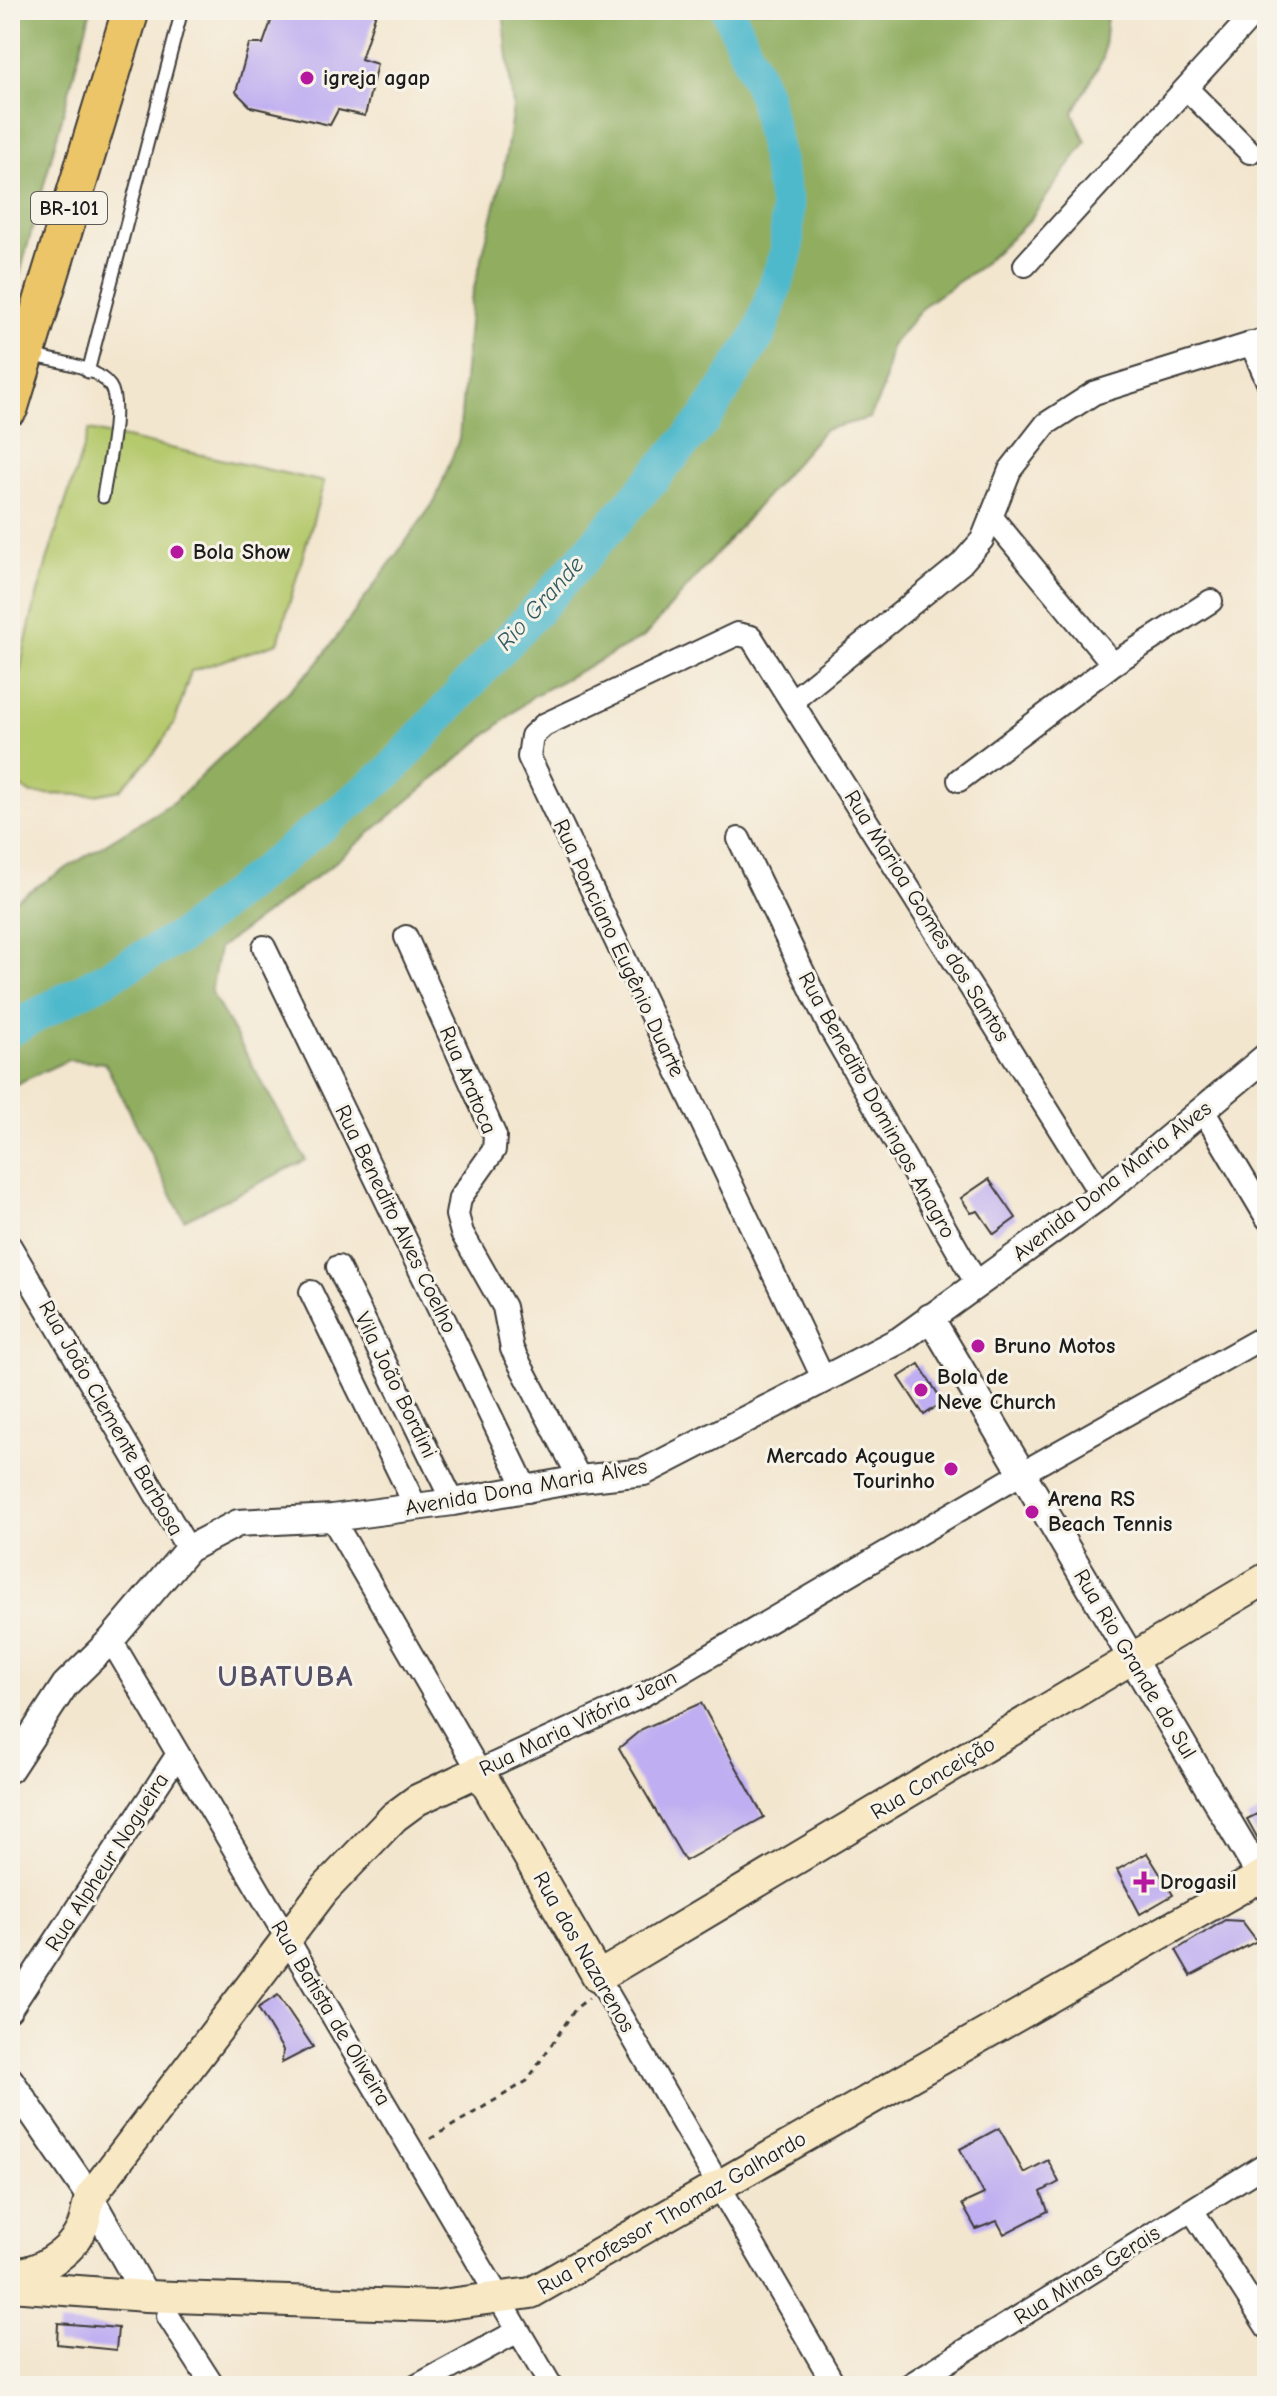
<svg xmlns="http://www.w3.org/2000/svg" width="1277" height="2396" font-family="'Comic Neue',sans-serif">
  <rect width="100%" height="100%" fill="#f7f3e8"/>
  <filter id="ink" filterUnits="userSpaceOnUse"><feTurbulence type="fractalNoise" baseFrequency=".0125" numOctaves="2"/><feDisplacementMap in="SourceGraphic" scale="16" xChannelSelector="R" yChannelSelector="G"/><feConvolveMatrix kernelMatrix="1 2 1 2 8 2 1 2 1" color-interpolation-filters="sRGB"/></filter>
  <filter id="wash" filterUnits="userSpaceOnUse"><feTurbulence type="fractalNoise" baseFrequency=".006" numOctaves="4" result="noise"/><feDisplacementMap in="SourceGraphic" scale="32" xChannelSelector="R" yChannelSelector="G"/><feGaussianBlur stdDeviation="1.8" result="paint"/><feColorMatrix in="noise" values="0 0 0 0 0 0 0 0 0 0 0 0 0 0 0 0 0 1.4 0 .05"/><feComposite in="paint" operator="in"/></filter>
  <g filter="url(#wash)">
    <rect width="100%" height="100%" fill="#f3e6cf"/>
    <!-- green -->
    <path fill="#b5c96d" stroke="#687244" stroke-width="2" d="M89,430l235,52 -46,161 -87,28 -16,51 -19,29 -36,39 -25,5 -64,-1 -21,-15c0,-125 42,-232 79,-349z"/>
    <!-- forest -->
    <path fill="#90ad60" stroke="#56643e" stroke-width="2" d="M10,10h81l-81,301z
      M503,10h570l34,5 -4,43 -30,55 13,29 -58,80 -48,45 -54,37 -35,42 -9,45 -12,27 -46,12 -180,207 -111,59 -206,173 -108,79 -8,44 95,168 -122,60 -79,-157 -37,-3 -58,27v-184l165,-102 142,-137 118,-163 24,-62 12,-139 32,-126 10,-66z"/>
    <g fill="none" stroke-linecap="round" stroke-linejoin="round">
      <!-- river -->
      <path stroke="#4fb9cc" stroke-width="34" d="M10,1030l172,-94 207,-164 172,-189 143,-163 56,-87 27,-83v-42l-22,-111 -37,-87"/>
    </g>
    <g id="blocks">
      <!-- building -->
      <path fill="#bfaef1" d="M275,10h102l-16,49 16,5 -12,52 -27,-6 -8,15 -79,-18 -15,-15 13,-48h14z
        M989,1179l27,39 -22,16 -16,-23 -7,2 -10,-15z
        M919,1364l24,38 -19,13 -25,-38z
        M701,1703l63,114 -79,44 -66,-113 23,-19z
        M1267,1809v46l-20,-36z
        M1147,1853l26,42 -33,19 -23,-44z
        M1225,1920l17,1 15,20 -66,35 -15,-26z
        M278,1995l35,52 -31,16 1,-13 -25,-42z
        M999,2128l25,45 24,-13 11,22 -18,10 7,19 -44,23 -7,-13 -21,8 -14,-25 22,-10 -24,-45z
        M58,2323l60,5 -2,22 -59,-6z"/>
    </g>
  </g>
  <g filter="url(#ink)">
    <use href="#blocks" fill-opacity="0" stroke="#3c3a37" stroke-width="2"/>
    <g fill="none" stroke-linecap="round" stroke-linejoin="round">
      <defs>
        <path id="service" d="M29,355c24,6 65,9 81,31 13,18 -4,87 -7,111
          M88,372l94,-362"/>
        <path id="minor" d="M1186,88l64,64
          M1025,265l232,-255
          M1251,343l16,37
          M993,519l120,145
          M792,701l169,-137 21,-24 28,-70 36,-46 48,-31 173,-54
          M959,780l154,-116 98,-63
          M739,839l91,189 147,256
          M406,937l89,199 -1,14 -34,48 -3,17 5,18 42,74 8,42 68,130
          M264,947l263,544
          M1204,1112l63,106
          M10,1246l178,303
          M338,1267l115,235
          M311,1292l105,215
          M824,1380l-295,-623 3,-21 12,-11 193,-91 14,3 350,558
          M332,1518l147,253 159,-73 384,-225 245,-138
          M111,1640l440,746
          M598,1977l237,409
          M10,2010l168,-256
          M1192,2210l75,117
          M168,2316l45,70
          M417,2386l101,-55
          M908,2386l359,-223"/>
        <path id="tertiary" d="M930,1317l337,570
          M10,1769l55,-84 46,-45 77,-91 50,-26 94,-5 121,-16 127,-23 64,-7 256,-132 201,-145 166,-139
          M10,2080l80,117 56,99"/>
        <path id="secondary" d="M10,2272c25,5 62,-20 72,-44 4,-9 5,-21 8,-31l234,-307 70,-73 23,-17 62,-29 119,206 669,-399
          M10,2286l136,10 288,10 97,-13 736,-420"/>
        <path id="trunk" d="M10,407l121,-397"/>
      </defs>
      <!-- service casing -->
      <use href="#service" stroke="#3c3a37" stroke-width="15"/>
      <!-- minor casing -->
      <use href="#minor" stroke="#3c3a37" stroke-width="26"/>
      <!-- tertiary casing -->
      <use href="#tertiary" stroke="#3c3a37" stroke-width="30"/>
      <!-- secondary casing -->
      <use href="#secondary" stroke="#3c3a37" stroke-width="34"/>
      <!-- trunk casing -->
      <use href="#trunk" stroke="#3c3a37" stroke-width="40"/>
      <!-- path -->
      <path stroke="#3c3a37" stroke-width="3" stroke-dasharray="6 6" stroke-linecap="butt" d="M430,2139l97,-58 49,-73 13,-10"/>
      <!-- service -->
      <use href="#service" stroke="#fff" stroke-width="11"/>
      <!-- minor -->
      <use href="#minor" stroke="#fff" stroke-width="22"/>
      <!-- tertiary -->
      <use href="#tertiary" stroke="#fff" stroke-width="26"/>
      <!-- secondary -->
      <use href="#secondary" stroke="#f8e8c3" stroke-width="30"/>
      <!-- trunk -->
      <use href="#trunk" stroke="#edc569" stroke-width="36"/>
    </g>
  </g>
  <!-- markers -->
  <g fill="#b5179e" stroke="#f7f3e8" stroke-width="3">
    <circle cx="307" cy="78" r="8"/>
    <circle cx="177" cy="552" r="8"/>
    <circle cx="978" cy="1346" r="8"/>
    <circle cx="921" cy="1390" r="8"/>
    <circle cx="951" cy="1469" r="8"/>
    <circle cx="1032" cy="1512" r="8"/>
    <path d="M1140 1870h8v8h8v8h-8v8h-8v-8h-8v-8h8z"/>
  </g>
  <g text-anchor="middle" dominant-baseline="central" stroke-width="6" stroke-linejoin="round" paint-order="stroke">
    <!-- shield labels -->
    <rect fill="#f7f3e8" stroke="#5e5c59" stroke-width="2" x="31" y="192" width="76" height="32" rx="6"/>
    <g font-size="20" font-weight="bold" fill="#1c1c1c">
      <text x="69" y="208">BR-101</text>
    </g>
    <!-- poi labels -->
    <g font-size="22" font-weight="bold" fill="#1c1c1c" stroke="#f7f3e8" text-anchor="start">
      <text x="323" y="78">igreja agap</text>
      <text x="193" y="552">Bola Show</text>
      <text x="994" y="1346">Bruno Motos</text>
      <text x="937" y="1377">Bola de<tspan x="937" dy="25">Neve Church</tspan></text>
      <text x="935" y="1456" text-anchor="end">Mercado Açougue<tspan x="935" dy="25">Tourinho</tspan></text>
      <text x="1048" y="1499">Arena RS<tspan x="1048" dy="25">Beach Tennis</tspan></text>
      <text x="1160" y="1882">Drogasil</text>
    </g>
    <!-- street labels -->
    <g font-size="22" fill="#1c1c1c" stroke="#f7f3e8">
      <text transform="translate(927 916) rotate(58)">Rua Marioa Gomes dos Santos</text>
      <text transform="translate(619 948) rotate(65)">Rua Ponciano Eugênio Duarte</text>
      <text transform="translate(468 1080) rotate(67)">Rua Aratoca</text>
      <text transform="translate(877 1105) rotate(61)">Rua Benedito Domingos Anagro</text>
      <text transform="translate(1112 1181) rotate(-38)">Avenida Dona Maria Alves</text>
      <text transform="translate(396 1219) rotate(64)">Rua Benedito Alves Coelho</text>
      <text transform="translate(396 1385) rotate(64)">Vila João Bordini</text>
      <text transform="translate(111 1418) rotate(60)">Rua João Clemente Barbosa</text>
      <text transform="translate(526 1487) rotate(-10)">Avenida Dona Maria Alves</text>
      <text transform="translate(1135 1664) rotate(59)">Rua Rio Grande do Sul</text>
      <text transform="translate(578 1723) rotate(-26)">Rua Maria Vitória Jean</text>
      <text transform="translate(933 1778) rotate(-31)">Rua Conceição</text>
      <text transform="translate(107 1862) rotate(-57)">Rua Alpheur Nogueira</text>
      <text transform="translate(584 1952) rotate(60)">Rua dos Nazarenos</text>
      <text transform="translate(331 2013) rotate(59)">Rua Batista de Oliveira</text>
      <text transform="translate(672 2213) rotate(-30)">Rua Professor Thomaz Galhardo</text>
      <text transform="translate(1087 2275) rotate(-32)">Rua Minas Gerais</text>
    </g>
    <!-- water labels -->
    <g font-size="24" font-style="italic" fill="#305b62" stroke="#f7f3e8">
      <text transform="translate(540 603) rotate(-48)">Rio Grande</text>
    </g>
    <!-- district labels -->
    <g font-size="30" font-weight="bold" letter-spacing="2" fill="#554f67" stroke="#f7f3e8">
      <text x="286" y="1676">UBATUBA</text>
    </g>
  </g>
  <!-- margin -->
  <rect width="1277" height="2396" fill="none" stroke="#f7f3e8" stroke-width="40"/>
</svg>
